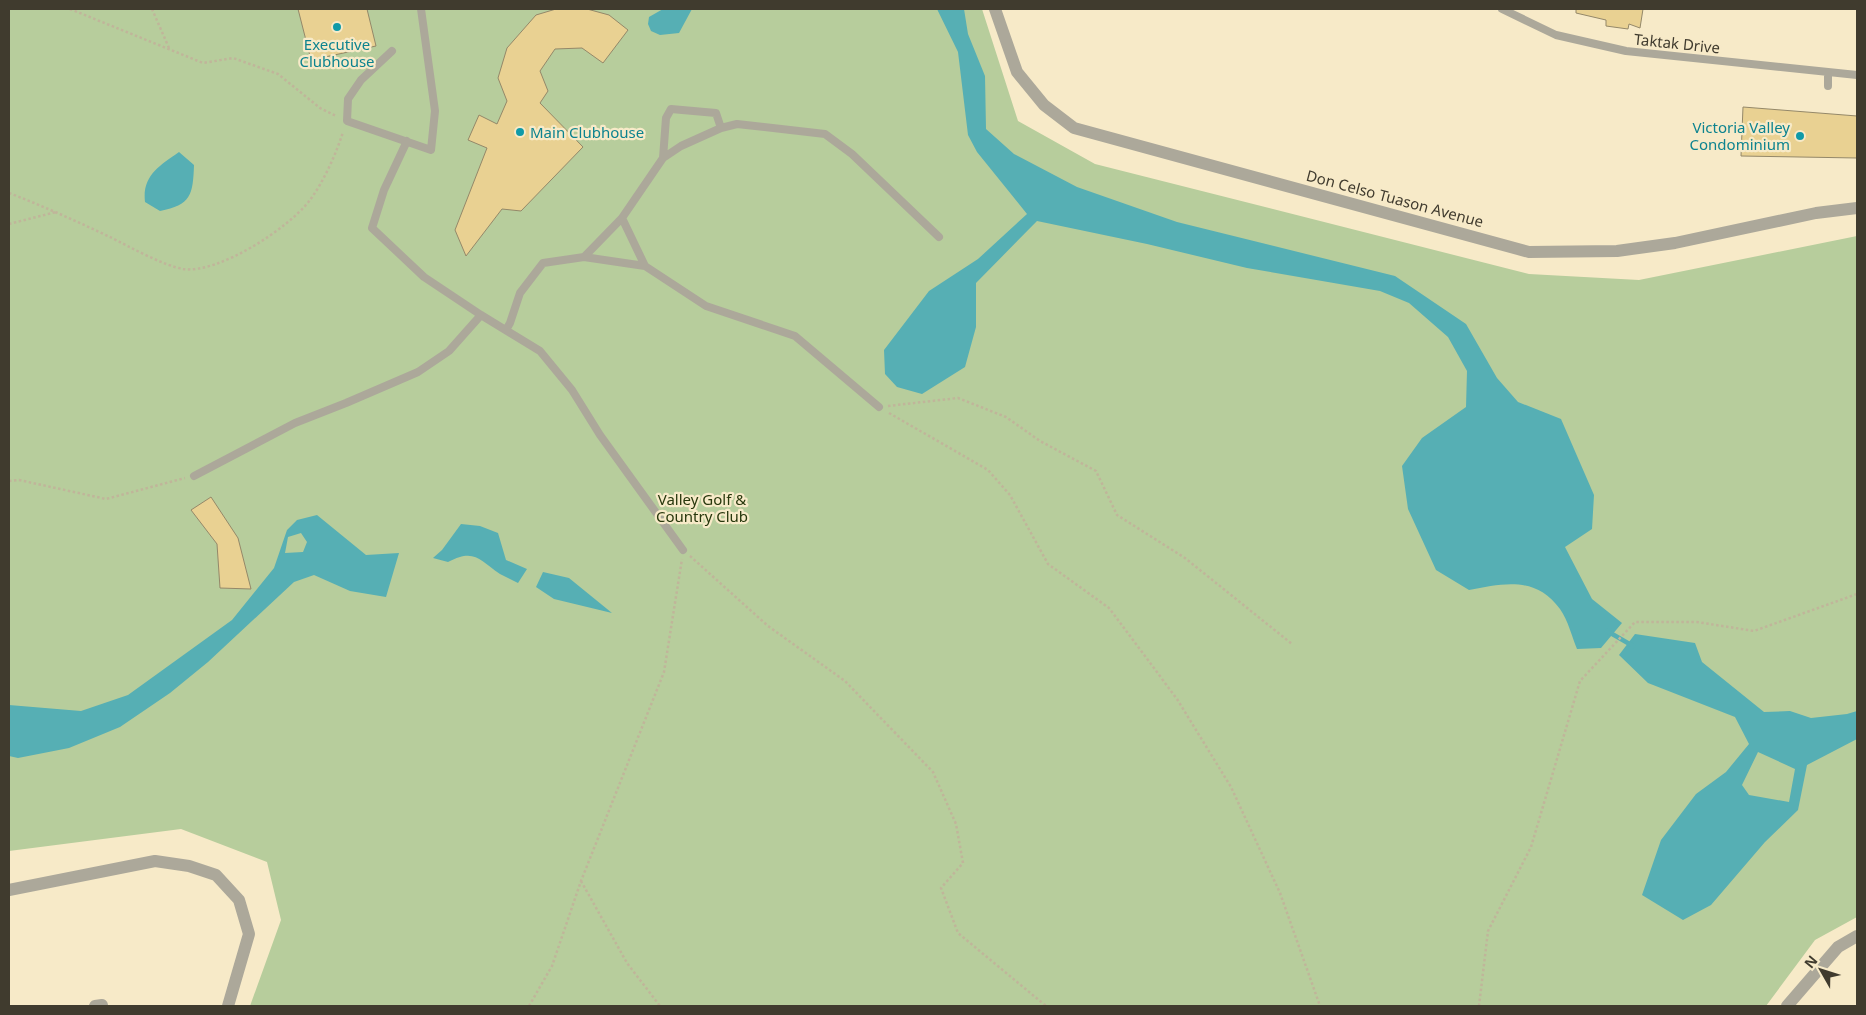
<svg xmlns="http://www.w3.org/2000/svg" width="1866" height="1015" font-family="'Noto Sans',sans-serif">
  <rect width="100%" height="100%" fill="#f7eac8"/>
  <!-- green -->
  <path fill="#b7cd9c" d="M9,9h973l36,112 77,43 434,110 110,6 218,-44v681l-42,23 -49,66h-1516l31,-86 -14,-58 -86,-33 -172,22z"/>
  <!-- water -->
  <path fill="#56afb4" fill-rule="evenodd" d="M663,9h29l-13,24 -19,2 -9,-4 -3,-7 1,-7z
    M937,9h27l4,25 17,42 1,53 28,25 63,33 100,35 218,54 71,48 31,54 21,24 43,17 33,76 -2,34 -27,18 27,52 30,24 -21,25 -24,1c-5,-12 -9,-29 -17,-40 -24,-33 -56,-26 -91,-19l-33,-20 -28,-61 -6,-43 20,-28 44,-31 1,-36 -19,-34 -39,-34 -29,-12 -133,-23 -100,-24 -110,-23 -61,62v44l-11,40 -43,27 -25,-7 -12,-13 -1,-24 45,-59 49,-32 49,-45 -50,-62 -9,-17 -10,-83z
    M179,152l15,13c-1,30 -3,40 -34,46l-15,-9c-3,-26 14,-36 34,-50z
    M317,515l49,40 33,-2 -13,44 -36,-6 -36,-16 -20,7 -86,80 -38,31 -50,34 -51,21 -51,10 -9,-2v-51l72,6 47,-16 104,-75 42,-52 13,-38 10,-10zM301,533l6,9 -4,10 -18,1 3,-16z
    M461,524l19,2 18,7 8,27 21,9 -9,14c-6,-3 -12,-6 -18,-9 -21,-14 -25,-26 -52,-12l-15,-4 9,-8z
    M543,572l26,6 43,35 -58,-14 -18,-12z
    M1635,634l60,9 7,19 62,50 26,-1 21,7 36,-4 10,-3v28l-50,26 -9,45 -33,32 -54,63 -28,15 -41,-25 19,-55 35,-46 30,-22 23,-28 -14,-27 -87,-34 -29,-28zM1758,752l37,17 -6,33 -40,-7 -7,-10z"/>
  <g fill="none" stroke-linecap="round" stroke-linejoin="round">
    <!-- stream -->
    <path stroke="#56afb4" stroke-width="4.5" d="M1607,631l26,15"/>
  </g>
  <!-- building -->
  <path fill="#e9d192" stroke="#948869" d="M298,9h69l9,37 -65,14z
    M556,9h31l22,6 19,15 -25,33 -21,-15 -27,1 -15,22 8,20 -8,12 43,44 -62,64 -19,-2 -36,47 -11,-26 32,-82 -19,-8 11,-25 18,9 10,-23 -9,-23 9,-30 29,-33z
    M1576,9h67l-3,19 -11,-4 -1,5 -22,-3v-6l-30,-7z
    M1743,107l114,9v42l-116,-2z
    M211,497l27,41 13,51 -31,-1 -3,-44 -26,-34z"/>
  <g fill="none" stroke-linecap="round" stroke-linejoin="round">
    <!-- path -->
    <path stroke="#c0b59a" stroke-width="2.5" stroke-dasharray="2.5 2.5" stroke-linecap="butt" d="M70,9l133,54 30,-5 45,16 42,34 16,8
      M152,9l17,39
      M9,193c34,13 67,28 101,44 20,10 52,28 73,32 36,5 106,-41 127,-69 14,-19 26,-46 33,-68
      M9,224l47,-12
      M888,406l70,-8 48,19 34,24 56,30 21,44 68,43 107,86
      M889,413l99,57 22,25 38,69 61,44 68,91 54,88 49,106 40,113
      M9,481l10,-1 87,19 79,-21
      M690,556l78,70 77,55 88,91 23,52 7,39 -22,25 17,45 88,73
      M581,881l46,82 33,43
      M529,1006l23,-40 29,-85 83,-209 18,-113
      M1479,1006l9,-75 43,-84 49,-166 55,-59h62l57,9 103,-37"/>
    <!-- service -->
    <path stroke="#aca89a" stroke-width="8" d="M1502,9l54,26 70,16 231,24
      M392,51l-31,29 -13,19 -1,22 84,29 4,-39 -14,-102
      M1828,86v-13
      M407,141l-23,49 -12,38 52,49 57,38 59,36 32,39 28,45 83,115
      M663,158l3,-40 5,-9 45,4 5,15
      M622,218l23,48
      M584,257l38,-39 41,-60 18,-12 40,-18 16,-4 88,10 27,20 87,83
      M506,330l4,-7 10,-30 23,-30 41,-6 61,9 61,40 89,30 84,71
      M194,476l101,-53 51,-20 72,-31 31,-21 32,-36"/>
    <!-- minor -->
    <path stroke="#aca89a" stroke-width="12" d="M9,890l146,-29 34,5 27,9 23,25 10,34 -21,72
      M95,1006l7,-1"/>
    <!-- tertiary -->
    <path stroke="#aca89a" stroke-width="12" d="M995,9l22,63 27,33 30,23 455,124 88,-1 58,-8 141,-30 41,-5
      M1787,1006l51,-59 19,-11"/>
  </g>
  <!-- markers -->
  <g fill="#0f9aa8" stroke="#f7eac8" stroke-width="2">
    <circle cx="337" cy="27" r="5"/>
    <circle cx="520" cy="132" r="5"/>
    <circle cx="1800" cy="136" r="5"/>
  </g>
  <g text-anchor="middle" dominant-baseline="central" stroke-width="4.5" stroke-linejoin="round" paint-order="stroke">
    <!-- street labels -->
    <g font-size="15" fill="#403b2e" stroke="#f7eac8">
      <text transform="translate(1677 43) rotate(6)">Taktak Drive</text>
      <text transform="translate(1395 198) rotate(15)">Don Celso Tuason Avenue</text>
    </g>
    <!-- culture labels -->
    <g font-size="15" fill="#0d838f" stroke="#f7eac8">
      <text x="337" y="44">Executive<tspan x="337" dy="17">Clubhouse</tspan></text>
      <text x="1790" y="127" text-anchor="end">Victoria Valley<tspan x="1790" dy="17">Condominium</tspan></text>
      <text x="530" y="132" text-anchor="start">Main Clubhouse</text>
    </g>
    <!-- park labels -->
    <g font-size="15" fill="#28380d" stroke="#f7eac8">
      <text x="702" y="499">Valley Golf &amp;<tspan x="702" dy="17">Country Club</tspan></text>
    </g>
  </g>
  <!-- border -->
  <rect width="1866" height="1015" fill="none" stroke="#403b2e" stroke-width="20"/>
  <!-- north arrow -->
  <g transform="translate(1821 970) rotate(309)" stroke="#f7eac8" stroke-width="4" paint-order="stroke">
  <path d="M0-4L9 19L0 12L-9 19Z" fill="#403b2e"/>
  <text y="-8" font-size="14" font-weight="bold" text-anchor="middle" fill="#403b2e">N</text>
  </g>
</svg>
